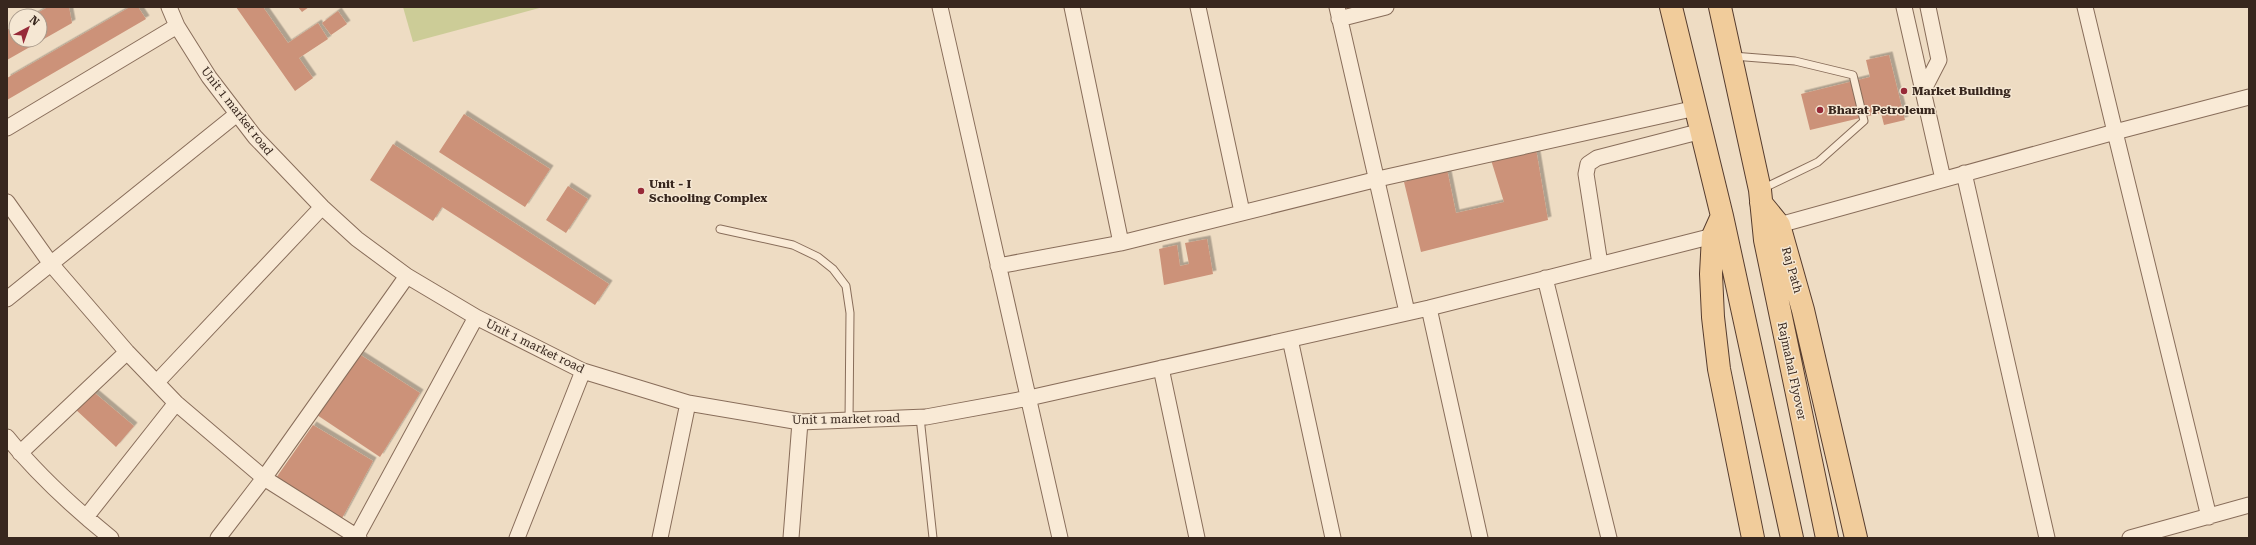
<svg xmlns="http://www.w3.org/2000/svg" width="2256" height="545" font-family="'Roboto Serif',serif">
  <defs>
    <filter id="shadow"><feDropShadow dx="3.5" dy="-3.5" stdDeviation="0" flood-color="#0004"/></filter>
  </defs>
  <rect width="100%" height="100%" fill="#eedcc3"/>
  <!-- green -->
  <path fill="#cccc97" d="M403,7h140l-130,35z"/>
  <!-- building -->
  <path fill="#cc9279" filter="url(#shadow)" d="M48,7h21l3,16 -65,37v-30l9,-5v15h24v-24h-8z
    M130,7h8l8,12 -139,81v-22z
    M236,7h27l25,36 30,-20 10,16 -29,19 14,20 -18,13z
    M298,7h11l-7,5z
    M338,11l9,13 -16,11 -9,-12z
    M1889,55l16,65 -21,5 -3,-12 -71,17 -9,-36 69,-17 -4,-17z
    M464,114l86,55 -25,38 -86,-55z
    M393,144l216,140 -14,21 -153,-98 -9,14 -63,-41z
    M1536,149l12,71 -127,32 -17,-70 43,-13 9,44 48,-11 -13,-42z
    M568,186l20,13 -22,34 -20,-13z
    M1207,239l6,35 -49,11 -5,-36 18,-4 3,21 9,-2 -4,-21z
    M359,354l61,39 -40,64 -63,-42z
    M90,389l44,37 -18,21 -42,-39z
    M313,425l60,36 -32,59 -65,-42z"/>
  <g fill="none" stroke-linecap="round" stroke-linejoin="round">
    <defs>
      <path id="lane" d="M1733,56l62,5 58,14 11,46 -46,41 -56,27
        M720,229l73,16 25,12 15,12 13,17 4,27 -1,108
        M920,417l13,121"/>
      <path id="street" d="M169,7l8,19 32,51 46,60 67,70 35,32 50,37 69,41 107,54 105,32 112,19 126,-5 103,-19 400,-90 284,-72
        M940,7l120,531
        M1072,7l49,236
        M1198,7l44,205
        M1337,7l70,305
        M1904,7l39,172
        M1339,19l47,-12
        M1923,91l16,-31 -11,-53
        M7,128l170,-102
        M1964,173l83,365
        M7,202l44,62 76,88 49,51 88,75 95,60
        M1779,225l336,-93 -30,-125
        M1600,264l-14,-90 2,-10 9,-6 105,-27
        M998,266l123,-23 257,-64 318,-71
        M1545,278l64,260
        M7,299l230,-185
        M1429,308l51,230
        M1290,339l43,199
        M1161,368l36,170
        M157,382l165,-175
        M7,437c30,37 67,71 104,101
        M20,453l107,-101
        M86,517l90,-114
        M2209,517l-94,-385 134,-35
        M218,538l46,-60 143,-202
        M356,538l120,-221
        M517,538l66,-167
        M660,538l28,-135
        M791,538l9,-116
        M2130,538l119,-33"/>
      <path id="primary" d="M1671,7l51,209 -9,20 -2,38 2,43 6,52 34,169
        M1720,7l40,183 5,50 62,298
        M1761,203l18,22 24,85 53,228
        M1722,216l70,322"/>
    </defs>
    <!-- lane casing -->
    <use href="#lane" stroke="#886d5a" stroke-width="9"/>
    <!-- street casing -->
    <use href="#street" stroke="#886d5a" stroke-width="17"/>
    <!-- primary casing -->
    <use href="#primary" stroke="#563c2e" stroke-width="24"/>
    <!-- lane -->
    <use href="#lane" stroke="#f9ead6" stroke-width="7"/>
    <!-- street -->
    <use href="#street" stroke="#f9ead6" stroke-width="15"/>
    <!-- primary -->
    <use href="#primary" stroke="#f1cc9b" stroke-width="22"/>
  </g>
  <!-- markers -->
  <g fill="#972a38" stroke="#f5e7d3" stroke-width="1.5">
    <circle cx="1904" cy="91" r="4"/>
    <circle cx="1820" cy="110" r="4"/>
    <circle cx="641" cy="191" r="4"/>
  </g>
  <g text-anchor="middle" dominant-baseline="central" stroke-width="3" stroke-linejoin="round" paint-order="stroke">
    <!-- poi labels -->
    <g font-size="12" font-weight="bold" fill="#38271e" stroke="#f5e7d3" text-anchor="start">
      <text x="1912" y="91">Market Building</text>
      <text x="1828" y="110">Bharat Petroleum</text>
      <text x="649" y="184">Unit - I<tspan x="649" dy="14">Schooling Complex</tspan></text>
    </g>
    <!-- street labels -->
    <g font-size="12" fill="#38271e" stroke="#f5e7d3">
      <text transform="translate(237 111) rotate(52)">Unit 1 market road</text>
      <text transform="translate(1792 270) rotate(74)">Raj Path</text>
      <text transform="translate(535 346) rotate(26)">Unit 1 market road</text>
      <text transform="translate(1792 371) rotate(78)">Rajmahal Flyover</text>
      <text transform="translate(846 419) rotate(-1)">Unit 1 market road</text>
    </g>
  </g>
  <!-- border -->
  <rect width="2256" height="545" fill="none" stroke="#38271e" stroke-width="16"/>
  <!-- north arrow -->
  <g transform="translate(28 28) rotate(41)"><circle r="19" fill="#f5e7d3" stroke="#a99a8b"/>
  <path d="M0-3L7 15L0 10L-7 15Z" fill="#972a38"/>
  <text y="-6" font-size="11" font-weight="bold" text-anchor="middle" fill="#38271e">N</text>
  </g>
</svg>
